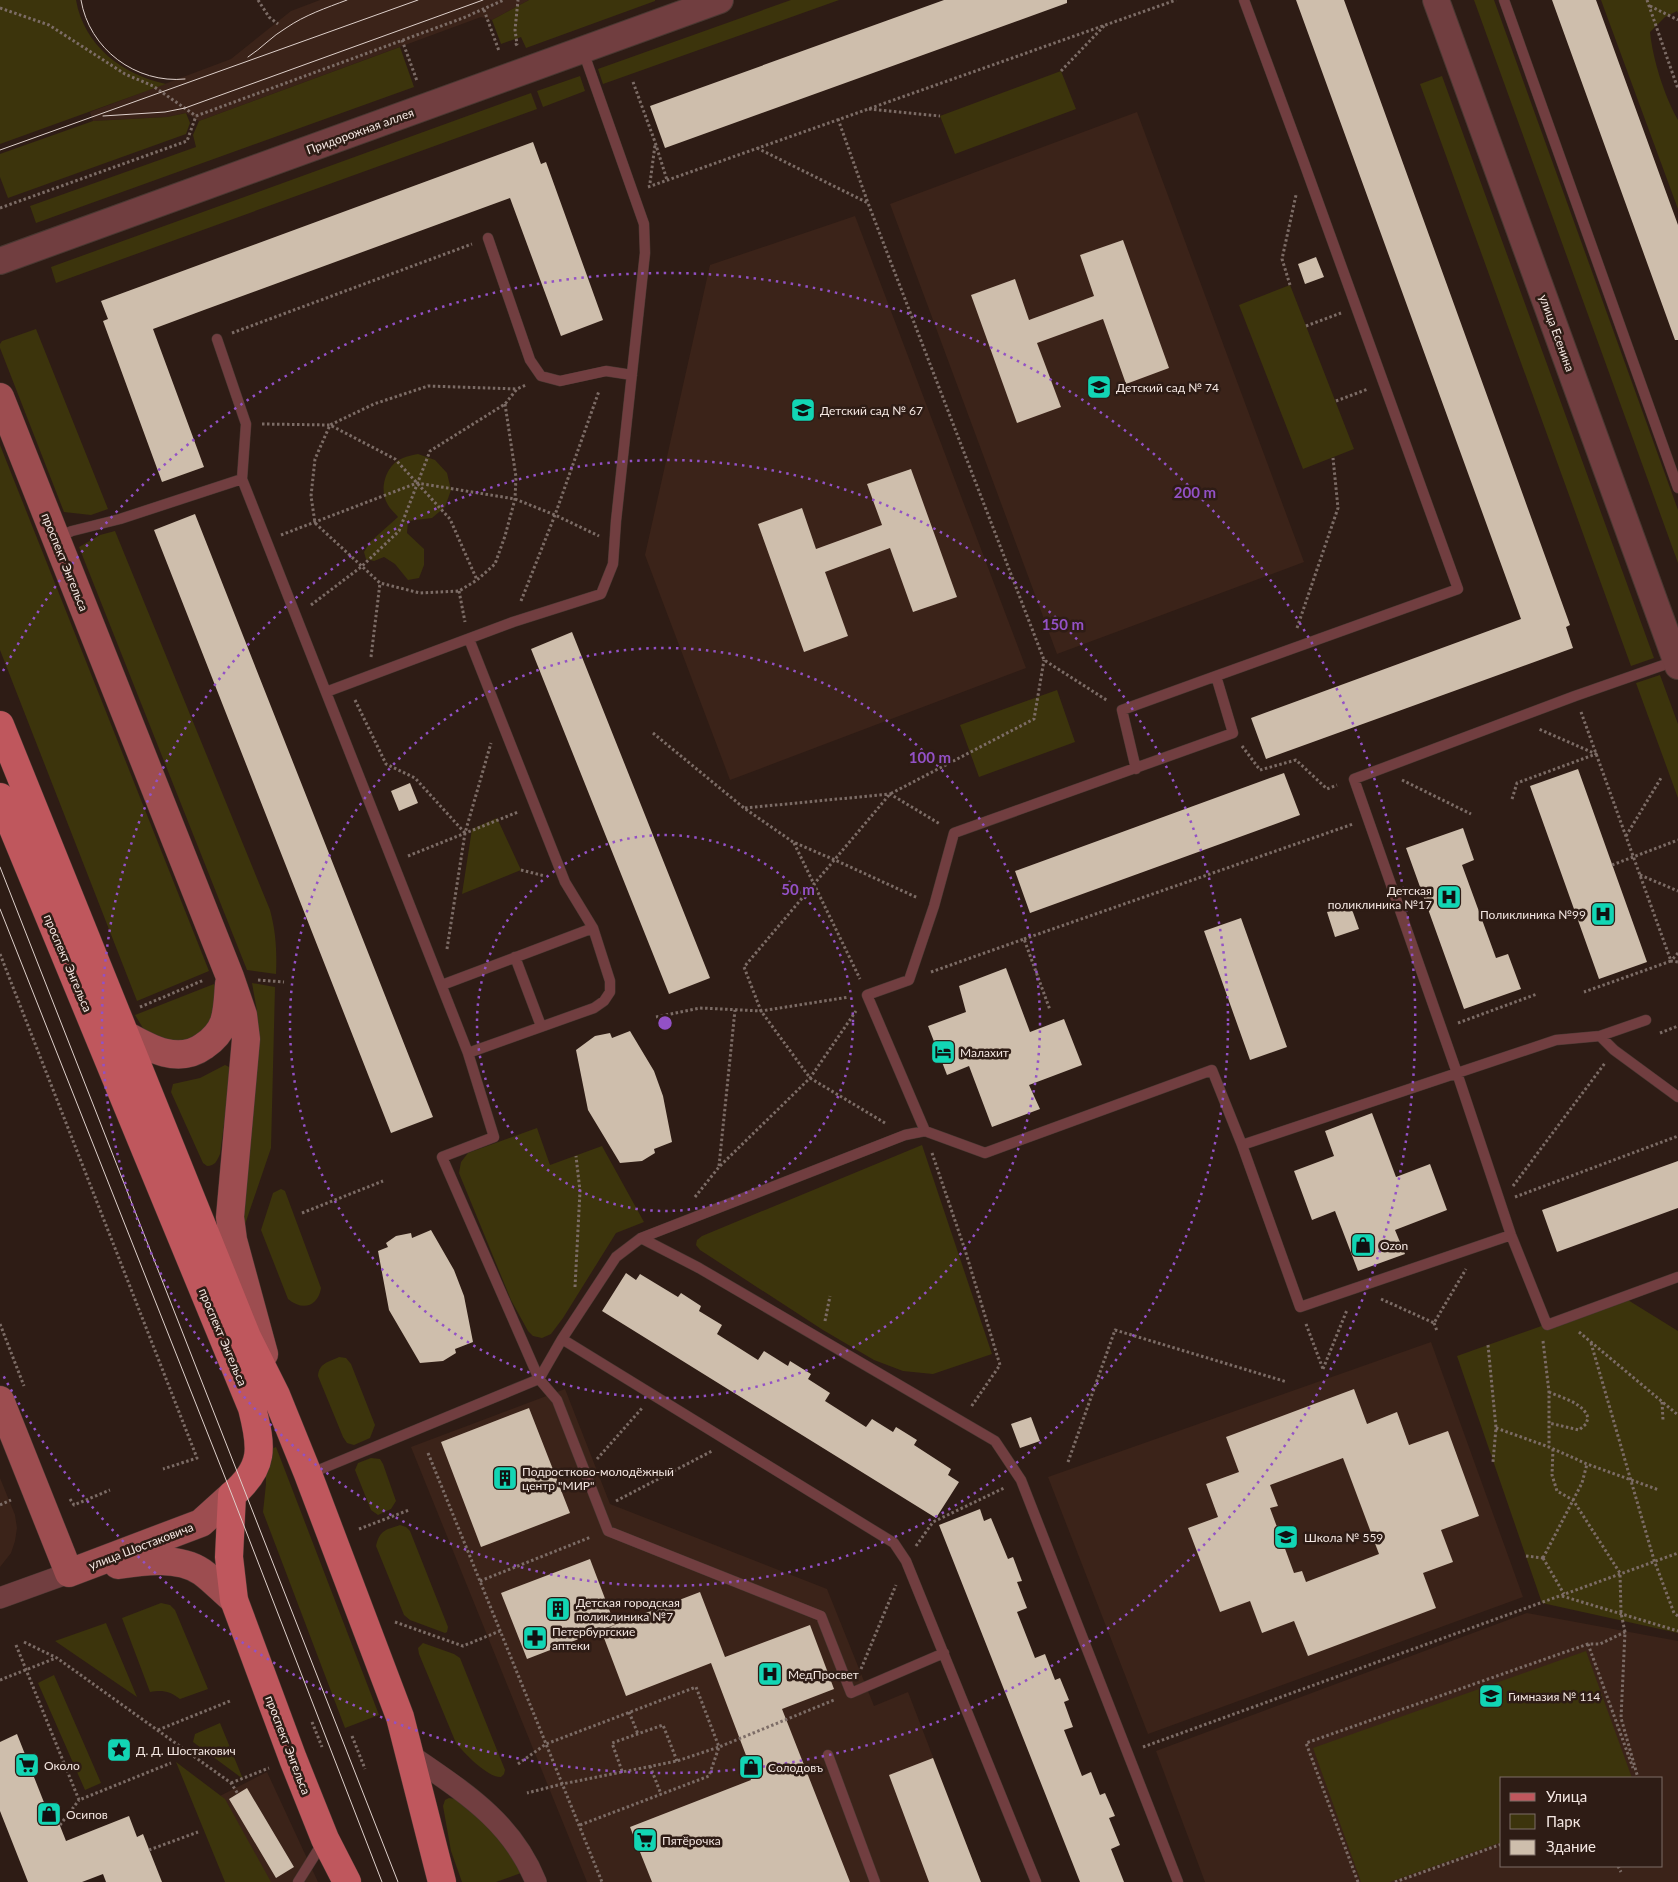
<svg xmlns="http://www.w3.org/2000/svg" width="1678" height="1882" font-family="Lato,sans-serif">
  <rect width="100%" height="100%" fill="#2e1c15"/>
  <!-- built -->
  <path fill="#3b2319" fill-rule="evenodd" d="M320,0h209l-37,20 -11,-3 -282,104 -13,-8 -19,4 -74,4 -3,-9 141,-53 60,-48z
    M1137,112l167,450 -247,92 -167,-450z
    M855,216l171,452 -296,112 -85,-225 65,-290z
    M1431,1342l92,255 -375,137 -100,-257z
    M565,1389l45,115 217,85 47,117 34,-14 73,190h-394l-176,-435z
    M0,1478l15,37 2,13 -2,13 -4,12 -11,14z
    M1527,1613l151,28v241h-473l-49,-131zM1502,1778h160v88h-160z
    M267,1772l51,110h-57l-47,-83z"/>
  <!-- green -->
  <path fill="#3c340c" d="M0,0h76c8,46 47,75 90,84l-166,60z
    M529,0h126v1l-129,47 -5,-11 -20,7 -9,-24z
    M791,0h48l-236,84 -5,-15z
    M1474,0h20l184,510v53z
    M1601,0h77v13l-1,-2 -12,6 -15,15c3,28 14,63 28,88v89z
    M400,47l14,40 -378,136 -6,-17 166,-59 -3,-12 6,-14z
    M1061,71l15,38 -121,45 -15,-38z
    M580,76l5,15 -42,16 -6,-16z
    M1442,76l212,582 -23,8 -211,-582z
    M531,93l6,16 -481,174 -5,-16z
    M186,113l4,10 -4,11 -178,64 -8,-21v-23l93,-33 74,-4z
    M1290,285l64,164 -51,20 -64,-164z
    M36,329l72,180 -17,6 -27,-3 -64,-164v-4l2,-3z
    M0,445l209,526 -72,30 -137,-351z
    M418,454l17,6 12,13 4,17 -6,17 -13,11 -24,3 -1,12 17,16v16l-5,13 -11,2 -13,-16 -11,-7 -10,4 -8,-2 -2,-7 6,-10 28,-25c-3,-4 -8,-8 -10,-12 -10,-15 -2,-41 15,-47 4,-2 10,-3 15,-4z
    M115,531l155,379c6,22 7,42 6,64l-29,-4 -168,-423 21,-12z
    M1660,675l18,49v74l-42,-115z
    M1057,690l18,52 -96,35 -19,-52z
    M497,818l24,52 -59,24 10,-65z
    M252,983l23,4 -4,161 -31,91 16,-200 1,-28z
    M214,984l4,11 -3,28 -24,22 -40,-7 -8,-10 -8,-13z
    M225,1065l4,2 2,4 -11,83c-3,7 -5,12 -13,12l-4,-3 -32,-71 2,-8 27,-6z
    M537,1128l13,37 52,-19 42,76 -28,11 -53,85 -12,16 -9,4 -9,-2 -5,-5 -17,-31 -52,-127 2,-11 7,-9z
    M922,1145l70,209 -59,20 -30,-3 -29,-11 -51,-30 -123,-80 -4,-5 1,-5 5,-4z
    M281,1189l4,2 36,97c-3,19 -19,23 -33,11l-27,-69 12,-37z
    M1623,1297l55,34v302l-136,-30 -85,-247z
    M339,1357l7,1 5,6 24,61 -5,13 -16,7 -7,-2 -4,-6 -25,-61c1,-13 11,-14 21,-19z
    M276,1447l103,268 -34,13 -82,-216 3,-28v-33z
    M371,1458l9,1 3,5 13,37 -5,8 -13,6 -7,-5 -16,-40 3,-7z
    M400,1525l6,2 4,4 38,96 -1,5 -2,1 -35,-13 -6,-5 -28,-69c4,-16 9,-16 24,-21z
    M161,1603l9,2 5,5 33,79 -28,10c-11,-8 -17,-9 -30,-7l-28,-74z
    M106,1623l31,74 -82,-56z
    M423,1643l31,11 6,4 45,112 -1,4 -3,3c-13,1 -37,-24 -45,-34l-37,-89 -1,-6z
    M1586,1651l46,127h-130v64l-112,40h-29l-48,-134z
    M54,1675l47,108 -16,7 -47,-107z
    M220,1723l23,56 -50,-37 2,-8z
    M176,1762l49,37 46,83h-46z
    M449,1798l6,1 31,26 16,17 19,31 -25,9h-34l-11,-31 -8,-45 2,-6z"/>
  <!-- building -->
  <path fill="#cebeac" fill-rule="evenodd" d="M944,0h123v3l-402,145 -15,-42z
    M1296,0h48l226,625 -4,2 7,21 -307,111 -15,-41 270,-99z
    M1552,0h44l82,225v115h-3z
    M533,142l8,22 5,-2 57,158 -42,16 -51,-138 -306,112 -51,19 51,138 -42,15 -59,-161 5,-2 -7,-18z
    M1123,240l46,128 -43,16 -23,-65 -66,24 24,64 -44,16 -46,-128 44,-16 14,41 65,-24 -14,-41z
    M1316,257l8,20 -19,7 -7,-20z
    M911,469l46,128 -44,15 -23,-64 -65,24 23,64 -44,16 -46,-128 44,-16 14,41 66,-24 -15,-41z
    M195,514l238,603 -42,16 -237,-603z
    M572,632l138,346 -41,16 -138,-345z
    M1578,769l69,193 -48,17 -69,-193z
    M1284,773l16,42 -270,98 -15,-42z
    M410,783l8,20 -19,8 -8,-20z
    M1463,828l11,32 -12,5 34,93 12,-4 13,35 -57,20 -58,-161z
    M1350,904l9,25 -24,8 -8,-25z
    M1241,918l46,129 -37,13 -46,-129z
    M1006,968l24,64 34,-13 18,46 -53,20 11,24 -48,18 -23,-61 -22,9 -19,-49 38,-14 -7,-26z
    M630,1031l24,40 9,25 9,46 -18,7 1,4 -13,8 -22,2 -32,-53 -12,-60 19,-14 15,-3 2,5z
    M1372,1113l24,64 34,-13 17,46 -52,20 10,24 -47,17 -23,-60 -23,9 -18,-49 40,-15 -9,-25z
    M1678,1161v47l-121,44 -15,-42z
    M431,1230l23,40 10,26 9,46 -18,7 1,4 -13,8 -23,2 -31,-53 -11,-59 10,-4 -2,-4 10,-7 15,-3 1,5z
    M626,1273l10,7 4,-6 38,23 3,-4 20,13 -2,5 23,14 -5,9 41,26 6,-9 24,15 2,-5 21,13 -3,5 22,14 -5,8 41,26 6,-8 21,13 3,-5 21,13 -3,5 37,24 -3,6 11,7 -23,36 -334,-207z
    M1354,1389l13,35 30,-12 12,33 39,-14 31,85 -38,14 12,32 -30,11 13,35 -128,48 -14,-35 -32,12 -12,-32 -30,11 -32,-84 30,-11 -12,-33 33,-12 -13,-35zM1343,1458l36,96 -73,28 -4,-11 -8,2 -24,-65 8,-2 -8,-21z
    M529,1408l41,105 -89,34 -40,-105z
    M1031,1417l9,24 -20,7 -9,-24z
    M980,1509l4,12 7,-3 17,41 5,-2 9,24 -5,1 10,26 -10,4 18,46 10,-4 10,26 5,-2 9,22 -5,2 9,25 -9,3 18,46 9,-4 9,23 5,-2 10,23 -6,2 11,27 -9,4 13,33h-44l-141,-357z
    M590,1559l25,66 -88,34 -26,-66z
    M700,1592l25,65 85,-32 24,64 -52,20 68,173h-198l-22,-55 121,-47 -8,-20 4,-2 -36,-95 -85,33 -25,-66z
    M17,1734l30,76 6,-2 13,33 63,-25 8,21 6,-3 19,48h-56l-3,-8 -21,8h-54l-28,-71v-69z
    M933,1758l48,124h-52l-40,-107z
    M247,1788l47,79 -18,11 -47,-79z"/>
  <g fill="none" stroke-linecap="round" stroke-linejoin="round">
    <defs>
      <path id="service" d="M1504,0l174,488
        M488,238l42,122 11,16 19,5 46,-10 26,4
        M217,339l29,85 -4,55 226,574 26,84 -52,20 97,222 18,21 51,131 213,85 30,77 93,-40
        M57,537l15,-6 48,-12 122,-40
        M1675,661l-100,35 -221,83 103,294 54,162 36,90 131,-48
        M326,692l187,-70 88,-28 12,-30 3,-43 29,-268 -1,-29 -61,-173
        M1136,769l-14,-59 94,-34
        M515,957l26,69
        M442,985l151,-57
        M1600,1036l14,14 64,47
        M468,1053l126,-45 10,-7 6,-9v-11l-17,-53 -28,-46 -96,-243
        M925,1131l-58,-136 42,-15 25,-74 20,-73 279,-100 -17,-57 242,-87 -155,-429 -59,-160
        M1242,1145l314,-105 44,-4 46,-16
        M641,1238l58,30 296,173 26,39 157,402
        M562,1339l332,204 12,18 130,321
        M309,1474l230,-95 23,-40 54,-82 25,-19 264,-103 20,-4 60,22 227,-83 30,75 58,162 211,-72
        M828,1755l47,127
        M298,1882l25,-40"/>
      <path id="minor" d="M0,1598l69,-25
        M409,1754c53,37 102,66 127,128"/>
      <path id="tertiary" d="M1436,0l242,666
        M0,261l720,-261"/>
      <path id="secondary" d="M0,397l230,580 13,38 3,24 -16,178 3,23 31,114
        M124,1034c25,14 54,31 80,12 9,-6 16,-13 20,-24 4,-12 4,-26 5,-38
        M0,1400l69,173
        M118,1565c25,-4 61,-9 84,7 11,8 21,19 32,28
        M69,1573l132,-50 31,-28"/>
      <path id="primary" d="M0,725l247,612 29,58 32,79 92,243 42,165
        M0,797l252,611c10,39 13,59 -20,87l-3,62 5,43 59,159 32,80 22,43"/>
    </defs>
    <!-- service casing -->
    <use href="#service" stroke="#4a3832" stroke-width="11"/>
    <!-- minor casing -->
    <use href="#minor" stroke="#4a3832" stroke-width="22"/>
    <!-- tertiary casing -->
    <use href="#tertiary" stroke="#4a3832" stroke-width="28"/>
    <!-- secondary casing -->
    <use href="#secondary" stroke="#4a3832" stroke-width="29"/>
    <!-- primary casing -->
    <use href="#primary" stroke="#4a3832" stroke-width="29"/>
    <!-- path -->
    <path stroke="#7c6c66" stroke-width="3" stroke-dasharray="2.5 2.5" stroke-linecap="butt" d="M258,0l11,17 9,7
      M1647,0l31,89
      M1650,6l28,14
      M0,8l49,17 76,49 28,12 43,30
      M484,10l15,41
      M402,40l15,41h1
      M515,45l2,-1 -2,-14 3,-30
      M1061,71l43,-45
      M633,82l22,60 12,38
      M869,109l71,7
      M196,116l267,-98 41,-18
      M838,119l30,84
      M757,148l111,55 176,457 64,41
      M650,183l5,-38
      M648,187l528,-187
      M0,208l187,-67 9,-25
      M1290,285l-8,-26 14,-64
      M1306,326l35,-13
      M232,333l240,-89
      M1336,401l32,-12
      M505,404l11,73 -1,22 -10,37 -10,28 -18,16 -18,11 -39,2 -40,-10 -65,-60 -4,-27 4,-37 15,-34 44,-21 54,-18 89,3
      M262,424l68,1 65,34 55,60 27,61
      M281,535l136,-52 98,16 40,16 44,21
      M459,591l6,31
      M521,601l34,-86 44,-124
      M311,605l50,-38 38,-36 31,-80 75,-47 12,-15 9,-4
      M1297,628l41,-120 -5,-50
      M371,657l9,-74
      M355,700l31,64 29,14 50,55
      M1581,712l90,249 -87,31
      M653,733l91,75 49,34 42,18 83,38
      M1242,746l18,24 36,-10 31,29 10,-4
      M1402,780l69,34
      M1512,799l5,-16 79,-29 -57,-25
      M745,808l145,-14 50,30
      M1626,836l35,-58
      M794,843l66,136
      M408,856l110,-44
      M1612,865l66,-25
      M521,870l24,6
      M1640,875l38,16
      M1024,939l329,-115
      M447,949l18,-116 26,-90
      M1678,953l-7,8 7,1
      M0,954l197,504 -34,11
      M931,972l93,-33 26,71
      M258,980l26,2
      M140,1007l64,-27
      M656,1017l44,-9 61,3 88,-14
      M1458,1023l79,-29
      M1660,1033l18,-7
      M885,1123l-75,-45 -49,-67 -17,-44 146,-173 144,-75 10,-59
      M932,1153l33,97 35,115 -29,42
      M719,1166l16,-156
      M1513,1186l92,-123
      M695,1197l24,-30 91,-89 46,-67
      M1515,1197l163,-61
      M302,1213l81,-32
      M575,1287l5,-96 -4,-35
      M1381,1299l53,24 32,-54
      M825,1321l5,-25
      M1434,1323l3,8
      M0,1324l24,62
      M1306,1324l17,45
      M1579,1332l99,83
      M1543,1341l6,51v55
      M1591,1343l63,217 20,53 4,3
      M1488,1345l8,83 -3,34
      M1323,1369l24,-59
      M1549,1392c13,6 35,11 39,26l-2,6 -7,6 -30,-7
      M1662,1402l1,18
      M1496,1428l53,19 38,17 72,26
      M1553,1449l-1,26 5,16 16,9 47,73 1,40 4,19 -4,86 17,60
      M428,1453l174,429
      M597,1459l46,-52
      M1068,1462l47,-132 172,52
      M70,1499l4,6 36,-15
      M616,1501l96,-50
      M0,1505l11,-5
      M359,1529l50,-19
      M916,1546l17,-24 71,-34
      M1526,1556l17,2
      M1543,1558l39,-75 5,-19
      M1543,1558l21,36
      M480,1581l111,-44
      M1562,1596l116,35
      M395,1622l68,24 37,-15
      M24,1642l33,16 174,125 7,11
      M1588,1644l45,124
      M16,1645l63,155 92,-37
      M861,1669l35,-84
      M0,1680l56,-22
      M629,1712l9,22
      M312,1722l10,25
      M158,1730l72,-29
      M352,1736l13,33
      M1143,1747l535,-194
      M518,1764l28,-20 150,-57 23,60 -42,14 -115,23 -35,9
      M650,1766l11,28
      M622,1771l-10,-28 51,-18 14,36
      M231,1783l38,-15
      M60,1825l19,-25
      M580,1825l129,-49 10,-29 115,-47
      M149,1850l49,-18
      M1618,1866l3,6
      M1358,1882l-52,-139 282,-99h12l25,-12
      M1395,1882l107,-38"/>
    <!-- service -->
    <use href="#service" stroke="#713e40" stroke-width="10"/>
    <!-- minor -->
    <use href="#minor" stroke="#713e40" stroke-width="21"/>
    <!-- tertiary -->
    <use href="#tertiary" stroke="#713e40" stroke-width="26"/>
    <!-- secondary -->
    <use href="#secondary" stroke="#9d4d50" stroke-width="28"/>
    <!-- primary -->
    <use href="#primary" stroke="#bf575d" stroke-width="28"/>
    <!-- tram -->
    <path stroke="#ded0cb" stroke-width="1" d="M81,0c8,49 55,84 104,79
      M248,57c14,-9 24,-21 38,-29 19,-13 40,-20 61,-28
      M103,116l62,-4 20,-4 298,-108
      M0,150l418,-150
      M0,867l398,1015
      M0,909l232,586 150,387"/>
  </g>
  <!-- distance rings -->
  <g fill="none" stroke="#9351c6" stroke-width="2.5" stroke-dasharray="2.5 5">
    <circle cx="665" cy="1023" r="188"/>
    <circle cx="665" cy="1023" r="375"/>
    <circle cx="665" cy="1023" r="563"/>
    <path d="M3 671A750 750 0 1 1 3 1375"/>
  </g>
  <!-- icons -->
  <defs>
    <symbol id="school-square" viewBox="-11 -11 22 22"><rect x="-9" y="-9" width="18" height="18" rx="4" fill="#12d5b4" stroke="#2e1c15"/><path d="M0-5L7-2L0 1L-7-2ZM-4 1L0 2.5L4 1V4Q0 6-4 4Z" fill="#111"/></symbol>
    <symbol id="hospital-square" viewBox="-11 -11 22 22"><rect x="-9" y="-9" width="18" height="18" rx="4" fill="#12d5b4" stroke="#2e1c15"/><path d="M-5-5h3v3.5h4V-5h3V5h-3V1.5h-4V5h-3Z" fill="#111"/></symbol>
    <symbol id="hotel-square" viewBox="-11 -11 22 22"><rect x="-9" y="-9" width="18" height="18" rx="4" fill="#12d5b4" stroke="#2e1c15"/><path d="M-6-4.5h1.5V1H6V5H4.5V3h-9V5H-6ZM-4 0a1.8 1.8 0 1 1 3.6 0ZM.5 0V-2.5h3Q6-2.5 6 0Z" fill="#111"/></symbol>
    <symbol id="shop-square" viewBox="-11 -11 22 22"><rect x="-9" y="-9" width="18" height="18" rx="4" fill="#12d5b4" stroke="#2e1c15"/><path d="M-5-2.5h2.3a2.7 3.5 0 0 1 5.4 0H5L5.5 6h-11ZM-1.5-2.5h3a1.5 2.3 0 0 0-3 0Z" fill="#111"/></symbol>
    <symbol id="building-square" viewBox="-11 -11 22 22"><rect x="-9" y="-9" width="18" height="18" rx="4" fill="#12d5b4" stroke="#2e1c15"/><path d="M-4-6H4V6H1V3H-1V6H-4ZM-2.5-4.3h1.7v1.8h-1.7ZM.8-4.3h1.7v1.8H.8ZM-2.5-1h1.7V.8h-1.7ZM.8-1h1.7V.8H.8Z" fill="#111"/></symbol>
    <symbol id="pharmacy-square" viewBox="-11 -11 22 22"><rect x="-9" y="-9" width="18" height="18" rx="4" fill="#12d5b4" stroke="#2e1c15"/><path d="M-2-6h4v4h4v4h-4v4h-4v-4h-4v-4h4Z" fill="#111"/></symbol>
    <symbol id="sight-square" viewBox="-11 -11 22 22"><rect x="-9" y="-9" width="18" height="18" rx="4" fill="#12d5b4" stroke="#2e1c15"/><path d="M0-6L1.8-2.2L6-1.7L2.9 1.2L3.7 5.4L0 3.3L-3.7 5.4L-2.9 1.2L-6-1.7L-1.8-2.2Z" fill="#111"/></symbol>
    <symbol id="supermarket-square" viewBox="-11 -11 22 22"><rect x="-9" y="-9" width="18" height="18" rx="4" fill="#12d5b4" stroke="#2e1c15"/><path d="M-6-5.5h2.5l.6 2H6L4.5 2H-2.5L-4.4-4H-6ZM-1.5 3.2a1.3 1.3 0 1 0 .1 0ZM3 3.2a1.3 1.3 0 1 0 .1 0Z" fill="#111"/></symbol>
  </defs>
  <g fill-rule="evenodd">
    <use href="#school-square" x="1085" y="373" width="28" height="28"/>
    <use href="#school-square" x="789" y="396" width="28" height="28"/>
    <use href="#hospital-square" x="1435" y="883" width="28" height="28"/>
    <use href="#hospital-square" x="1589" y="900" width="28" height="28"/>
    <use href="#hotel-square" x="929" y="1038" width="28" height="28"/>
    <use href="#shop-square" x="1349" y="1231" width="28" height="28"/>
    <use href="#building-square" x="491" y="1464" width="28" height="28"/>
    <use href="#school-square" x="1272" y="1523" width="28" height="28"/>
    <use href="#building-square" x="544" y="1595" width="28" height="28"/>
    <use href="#pharmacy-square" x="521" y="1624" width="28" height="28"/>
    <use href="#hospital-square" x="756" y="1660" width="28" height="28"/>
    <use href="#school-square" x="1477" y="1682" width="28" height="28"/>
    <use href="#sight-square" x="105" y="1736" width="28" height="28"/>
    <use href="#supermarket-square" x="13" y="1751" width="28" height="28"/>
    <use href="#shop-square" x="737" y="1753" width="28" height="28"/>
    <use href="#shop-square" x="35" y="1800" width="28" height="28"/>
    <use href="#supermarket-square" x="631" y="1826" width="28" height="28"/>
  </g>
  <g text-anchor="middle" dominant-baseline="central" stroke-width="5" stroke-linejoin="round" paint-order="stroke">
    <!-- street labels -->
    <g font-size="12" fill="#f4e7e2" stroke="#2e1c15">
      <text transform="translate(360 131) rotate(-20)">Придорожная аллея</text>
      <text transform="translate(1557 333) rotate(70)">улица Есенина</text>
      <text transform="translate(65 562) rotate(68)">проспект Энгельса</text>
      <text transform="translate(68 963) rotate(67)">проспект Энгельса</text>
      <text transform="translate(223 1337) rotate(67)">проспект Энгельса</text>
      <text transform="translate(141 1546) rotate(-21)">улица Шостаковича</text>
      <text transform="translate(288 1745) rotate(69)">проспект Энгельса</text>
    </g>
    <!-- poi labels -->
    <g font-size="12" fill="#f4e7e2" stroke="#2e1c15" text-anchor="start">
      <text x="1116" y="387">Детский сад № 74</text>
      <text x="820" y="410">Детский сад № 67</text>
      <text x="1432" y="890" text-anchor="end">Детская<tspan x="1432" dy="14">поликлиника №17</tspan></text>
      <text x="1586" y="914" text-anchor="end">Поликлиника №99</text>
      <text x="960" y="1052">Малахит</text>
      <text x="1380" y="1245">Ozon</text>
      <text x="522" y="1471">Подростково-молодёжный<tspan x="522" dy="14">центр "МИР"</tspan></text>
      <text x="1304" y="1537">Школа № 559</text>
      <text x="576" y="1602">Детская городская<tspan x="576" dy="14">поликлиника №7</tspan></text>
      <text x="552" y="1631">Петербургские<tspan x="552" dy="14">аптеки</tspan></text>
      <text x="788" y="1674">МедПросвет</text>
      <text x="1508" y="1696">Гимназия № 114</text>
      <text x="136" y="1750">Д. Д. Шостакович</text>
      <text x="44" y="1765">Около</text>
      <text x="768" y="1767">Солодовъ</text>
      <text x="66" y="1814">Осипов</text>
      <text x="662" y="1840">Пятёрочка</text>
    </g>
  </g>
  <circle cx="665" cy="1023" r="8" fill="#9351c6" stroke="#2e1c15" stroke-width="2.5"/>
  <g font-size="15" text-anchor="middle" font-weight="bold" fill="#9351c6" stroke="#2e1c15" stroke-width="5" stroke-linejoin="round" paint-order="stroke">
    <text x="1195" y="498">200 m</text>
    <text x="1063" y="630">150 m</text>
    <text x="930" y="763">100 m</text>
    <text x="798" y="895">50 m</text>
  </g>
  <!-- legend -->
  <rect x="1500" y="1777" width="162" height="90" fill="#2e1c15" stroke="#7d6d67"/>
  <rect x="1510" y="1793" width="25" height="8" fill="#bf575d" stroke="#7d6d67"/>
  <text x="1546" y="1802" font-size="15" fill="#f4e7e2">Улица</text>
  <rect x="1510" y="1814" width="25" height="15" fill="#3c340c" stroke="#7d6d67"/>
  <text x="1546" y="1827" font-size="15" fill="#f4e7e2">Парк</text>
  <rect x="1510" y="1840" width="25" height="15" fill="#cebeac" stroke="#7d6d67"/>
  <text x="1546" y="1852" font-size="15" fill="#f4e7e2">Здание</text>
</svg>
